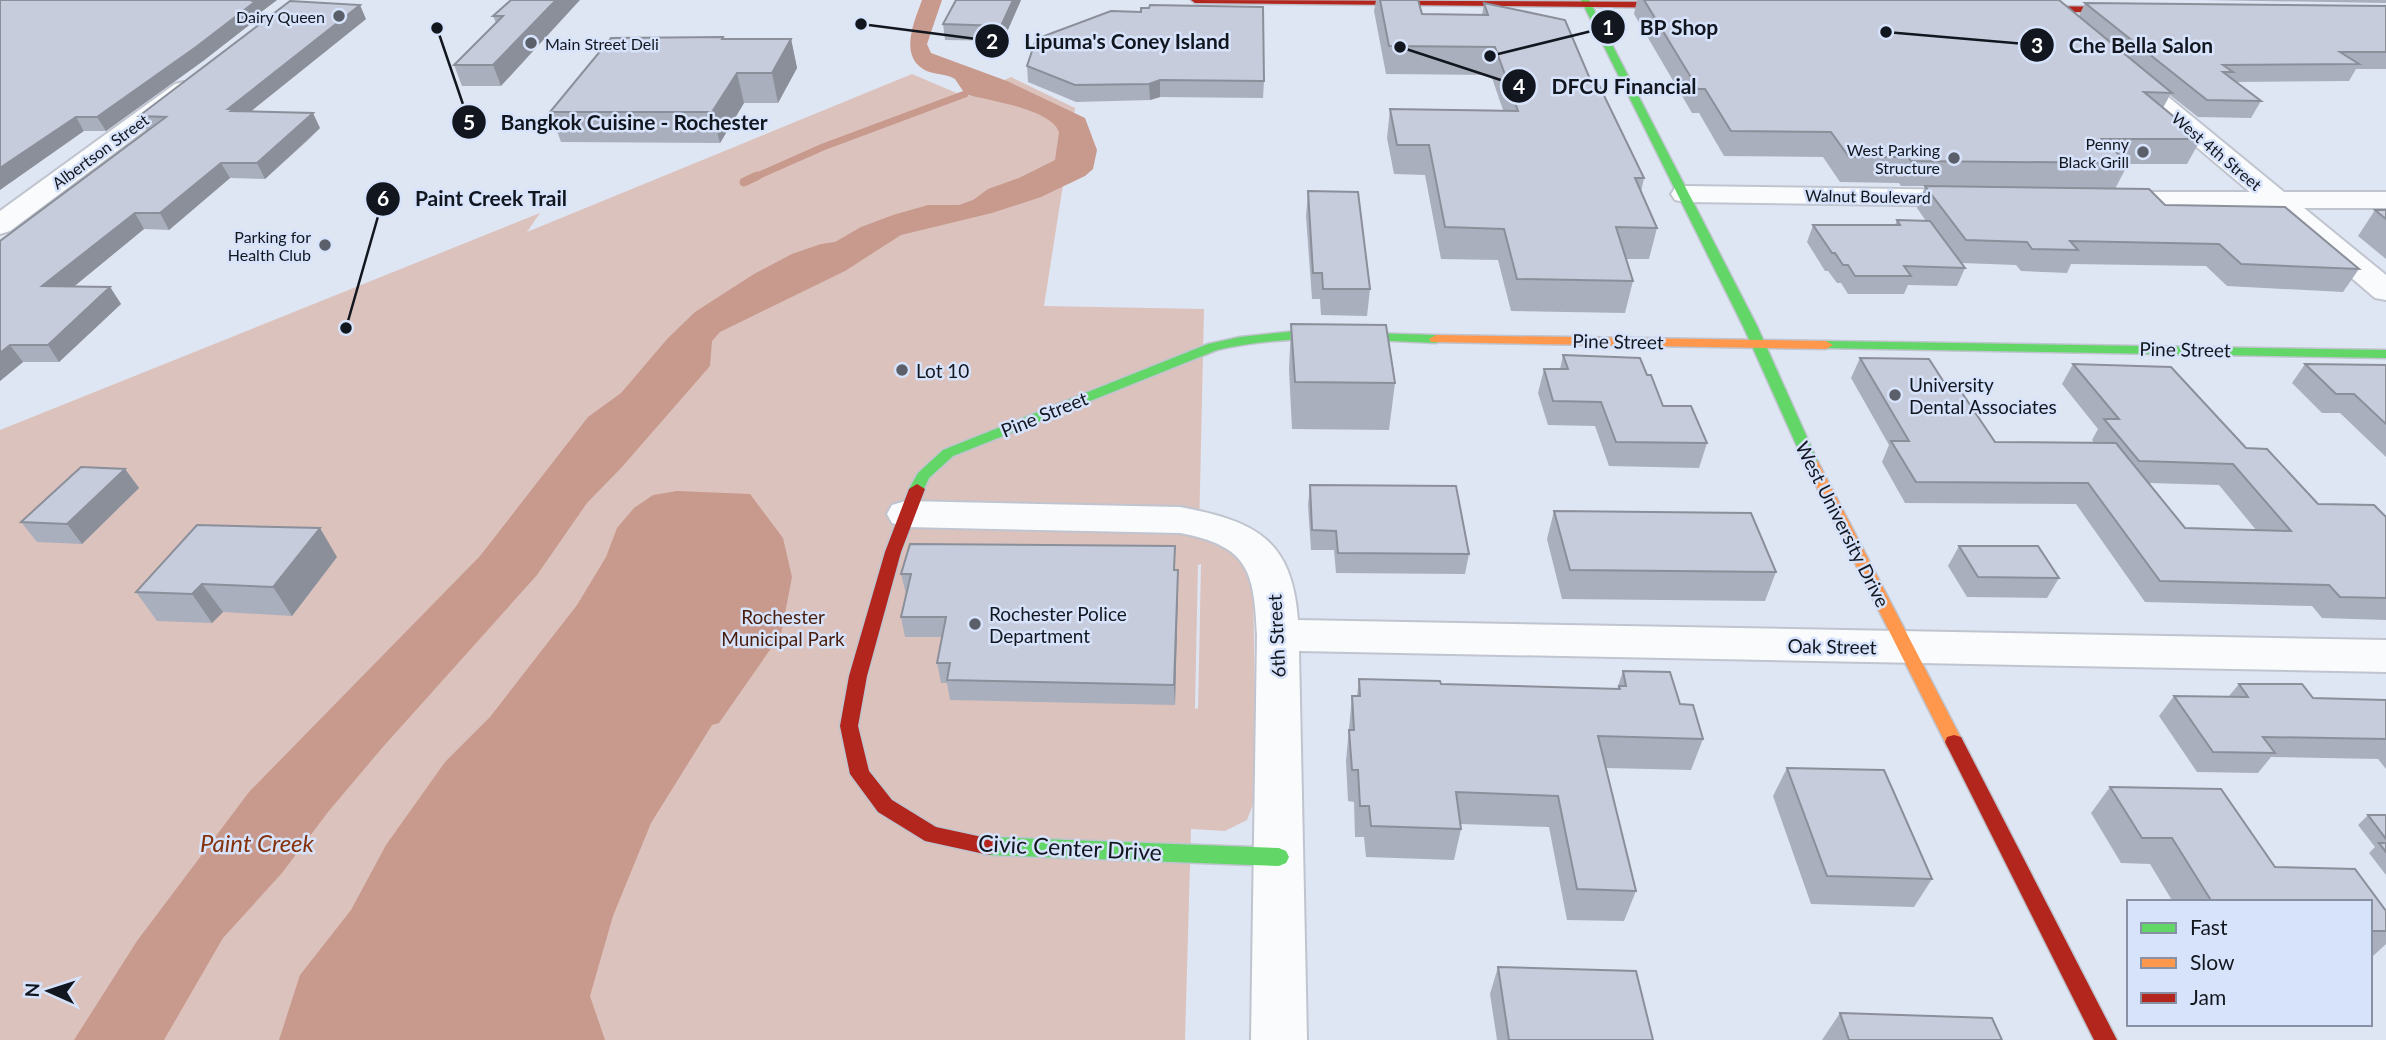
<svg xmlns="http://www.w3.org/2000/svg" width="2386" height="1040" font-family="Lato,sans-serif">
  <rect width="100%" height="100%" fill="#dfe6f3"/>
  <!-- green -->
  <path fill="#dcc2bd" fill-rule="evenodd" d="M912,74l54,23 45,-20 64,31 -31,198 160,3 -5,225 38,18 16,19 3,226 -9,23 -22,11 -34,-2 -6,211h-1185v-610l540,-217 -13,19zM1201,564l-3,144 -3,1 3,-144z"/>
  <!-- water -->
  <path fill="#c89a8d" d="M922,0h20l-15,44 4,9 76,28 78,37 12,32 -4,19 -8,7 -44,21 -49,16 -91,22 -56,36 -125,61 -8,9 -2,25 -88,101 -35,36 -50,72 -155,173 -54,64 -46,61 -59,65 -59,102h-90l63,-99 112,-149 231,-236 108,-139 33,-24 47,-55 27,-26 59,-38 38,-20 29,-10 14,-2 26,-15 32,-12 35,-10h31l14,-5 15,-11 31,-11 36,-18 4,-28c-9,-24 -71,-31 -94,-38l-10,-15c-10,-6 -23,-4 -32,-10 -24,-15 -8,-49 -1,-69z
    M677,491l73,3 33,44 9,39 -11,57 -62,89 -7,2 -61,98 -38,93 -23,80 15,44h-326l21,-65 51,-65 35,-65 59,-83 45,-45 87,-112 29,-48 11,-29 17,-20 19,-13z"/>
  <g fill="none" stroke-linecap="round" stroke-linejoin="round">
    <!-- stream-far1 -->
    <path stroke="#c89a8d" stroke-width="7" d="M753,178l70,-31 142,-53"/>
    <!-- stream -->
    <path stroke="#c89a8d" stroke-width="9" d="M744,182l13,-6"/>
    <defs>
      <path id="street" d="M2124,66l9,2 151,124h102v16h-82l82,67v25l-11,-2 -105,-90h-162l-10,-2 -4,-6 4,-6 10,-2h142l-135,-114 -3,-5 3,-5z
        M184,82l9,2 3,5 -3,5 -183,137 -10,3v-23l175,-127z
        M1685,186l289,4 10,2 4,6 -4,6 -10,2 -289,-4 -10,-2 -4,-6 4,-6z
        M906,501l274,6c74,14 112,31 118,113l1088,20v32l-1087,-21 8,389h-56l6,-405c-3,-64 -8,-89 -77,-102l-274,-6 -14,-4 -5,-9 5,-9z"/>
      <path id="fast" d="M1581,0h8l168,326 61,136 -2,3h-10l-2,-3 -61,-136z
        M1296,331l140,4 7,4 -7,4c-73,-3 -146,-10 -219,7l-264,106 -24,22 -7,15h-10l-3,-4 9,-16 25,-23 265,-106 32,-7z
        M1826,341l560,9v8l-565,-10v-6z
        M989,837l290,11 7,3 3,6 -3,6 -7,3 -290,-11 -7,-3 -3,-6 3,-6z"/>
      <path id="slow" d="M1436,335l390,6 7,4 -7,4 -395,-7 -2,-3z
        M1811,457l7,5 145,280 -2,5 -7,2 -7,-2 -2,-5 -141,-280z"/>
      <path id="jam" d="M1191,0l499,2 4,3 -4,3 -495,-5z
        M2019,6l115,1 5,3 -5,3 -118,-2v-4z
        M917,484l8,5 -24,63 -34,124 -9,50 11,45 23,29 44,27 60,13 3,6 -3,6 -7,3 -64,-14 -47,-29 -28,-38 -10,-48 9,-50 36,-124 24,-63z
        M1954,735l7,2 156,303h-23l-149,-298 2,-5z"/>
    </defs>
    <!-- street casing -->
    <use href="#street" stroke="#bfc4ce" stroke-width="4"/>
    <!-- fast casing -->
    <use href="#fast" stroke="#bfc4ce" stroke-width="3"/>
    <!-- slow casing -->
    <use href="#slow" stroke="#bfc4ce" stroke-width="3"/>
    <!-- jam casing -->
    <use href="#jam" stroke="#bfc4ce" stroke-width="3"/>
    <!-- street -->
    <use href="#street" fill="#fafbfd" fill-rule="evenodd"/>
    <!-- fast -->
    <use href="#fast" fill="#63d668" fill-rule="evenodd"/>
    <!-- slow -->
    <use href="#slow" fill="#ff974d" fill-rule="evenodd"/>
    <!-- jam -->
    <use href="#jam" fill="#b3261e" fill-rule="evenodd"/>
  </g>
  <!-- wall -->
  <path fill="#aaafbd" fill-rule="evenodd" d="M0,0h277l-16,12 1,3 -59,46 -97,70h-22z
    M511,0l-10,86h-39l-8,-21 42,-42 -3,-7z
    M1021,0l-18,41 -58,-1 -2,-16z
    M1376,0h42l4,14 60,1 2,-12 106,76 54,99 -3,14 16,36 -8,31h-23l7,22 -8,32 -114,-2 -13,-51 -57,-1 -16,-84 -31,-1 -7,-36 3,-29 113,1 -12,-35 -105,-1 -12,-63z
    M1637,0h422l20,16 6,-13 301,3v63h-30l-7,12 -114,1 26,19 -10,17 -53,-1 -28,-22 -7,13 38,31 -14,25h-59l-13,25 244,80 -16,23 -116,-6 -21,-20 -135,-2 -4,9 -46,-2 -5,-6 -54,-2 3,5 -8,18 -49,-1 -4,9h-56l-7,-11h-4l-9,-12h-3l-18,-29 6,-17h82l2,-5 29,1 -9,-13 8,-22h-24l-2,-3 -59,-1 -17,-25 -99,-1 -25,-43h-7l-58,-99z
    M2204,0h182v3z
    M366,19l-116,93 70,16 -14,14 -41,37 -35,-1 -61,52 -25,-1 -70,57 36,1 11,17 -62,58h-36l-23,19v-140l147,-110 -8,-15z
    M723,37l1,2h67l6,29 -19,35h-34l-24,40 -159,-1 -11,-30z
    M1027,66l237,15 -1,17 -103,-1 -10,3 -74,2 -48,-20z
    M1308,191l62,98 -3,27 -46,-1 -1,-16h-8l-6,-83z
    M2375,210h11v49l-28,-23z
    M1291,324l104,59 -6,47 -97,-1 -3,-59z
    M1563,355l84,20 16,31 44,37 -8,25 -90,-2 -14,-40 -47,-1 -10,-32 6,-24h16z
    M1860,358l89,32 46,52 99,1 -2,-3 6,-11 -36,-45 11,-20 173,84 72,56 68,13v103l-64,-2 -10,-12 -167,-4 -69,-98 -171,-1 -23,-41 7,-17 -38,-67zM2149,483l70,2 37,45 -71,-2z
    M2305,364l81,1v92l-46,-44h-18l-30,-30z
    M125,469l14,19 -57,56 -45,-2 -16,-20z
    M1310,485l159,69 -4,20 -129,-1 -2,-23h-23l-3,-45z
    M1554,511l222,61 -11,29 -203,-2 -15,-60z
    M1959,546l100,32 -12,20 -80,-1 -19,-31z
    M337,557l-45,59 -69,-4 -11,11 -55,-2 -21,-29z
    M1178,570l-3,135 -225,-5 -3,-17h-6l-4,-20 5,-26h-37l-4,-20 5,-23 -5,-20z
    M1623,671l57,33 23,35 -12,31 -85,-2 30,123 -12,30 -57,-1 -18,-93 -89,-3 1,5 -7,31 -88,-3 -2,-20h-9l-1,-35 -6,-1 -2,-40 6,-65h5l2,-17 82,5 176,5z
    M2239,684l74,14 73,2v69l-8,-10 -107,-2 -13,16 -61,-1 -38,-56 15,-20h55z
    M1787,768l145,111 -18,28 -103,-3 -38,-108z
    M2110,787l111,2 54,78 80,2 31,42v33l-13,12h-3v-54h-197l-23,-38 -29,-1 -30,-50z
    M2368,815h18v60l-17,-22 6,-6 -17,-22z
    M1498,967l155,73h-156l-7,-46z
    M1840,1013l162,27h-180z"/>
  <!-- shaded-wall -->
  <path fill="#8b8f9a" d="M253,0h24l-16,12 1,3 -59,46 -97,70 -9,-14z
    M556,0h24l-79,86 -8,-21z
    M1013,0h8l-18,41 -2,-15z
    M360,5l6,14 -126,101 -12,-11z
    M791,39l6,29 -19,35 -6,-30z
    M737,73l7,30 -24,40 -8,-31z
    M1160,80v17l-10,3 -1,-16z
    M313,113l7,15 -55,51 -8,-16z
    M76,117l8,14 -84,59v-22z
    M221,163l9,15 -61,52 -9,-17z
    M135,213l9,16 -90,74 -12,-17z
    M110,287l11,17 -62,58 -11,-17z
    M10,345l13,17 -23,19v-28z
    M125,469l14,19 -57,56 -15,-20z
    M320,528l17,29 -45,59 -19,-29z
    M1178,570v20l-3,115 -1,-20z
    M202,584l21,28 -11,11 -20,-29z"/>
  <!-- building -->
  <path fill="#c6ccdc" stroke="#8b8f9a" stroke-width="2" d="M0,0h253l-2,1h5l-60,46 -99,70h-21l-76,51z
    M511,0h45l-63,65h-39l49,-49h-10z
    M956,0h57l-12,26 -58,-2z
    M1380,0h38l4,14 66,1 -4,-12 81,17 25,59h6l48,99h-9l22,50 -41,-1 17,54 -116,-2 -13,-50 -59,-2 -16,-82h-32l-7,-36 128,2 -23,-64 -106,-1z
    M1644,0h415l113,93 -28,-1 57,47h-99l26,24 -217,-2 -3,-4h-59l-18,-25 -100,-1 -26,-42h-7z
    M290,1l70,4 -132,104h6l-3,2 82,2 -56,50h-36l-61,50h-25l-93,73 68,1 -62,58h-38l-10,8v-112l166,-124 -27,-1z
    M2085,3l301,3v46h-46l19,12 -136,1 10,7h-10l38,29 -54,-1z
    M1150,5l113,2 1,74 -104,-1 -11,4 -74,1 -48,-19 9,-27 75,-28 30,1v-4h8z
    M723,37l-1,2h69l-19,34h-35l-25,39h-162l61,-74z
    M1925,186l224,3 16,16 120,2 74,62 -118,-5 -22,-20 -149,-3 8,9 -46,-1 -5,-7 -61,-2z
    M1308,191l50,1 12,97h-47l-1,-16h-9z
    M2375,210h11v9z
    M1897,220l33,1 35,47 -61,-2 7,10h-56l-7,-11h-5l-8,-12h-3l-19,-28h87z
    M1291,324l95,1 9,58 -100,-1z
    M1563,355l77,3 7,17h4l12,31h28l16,37 -91,-1 -15,-40 -48,-1 -9,-32h24z
    M1860,358l69,1 20,31h11l35,52 121,1 69,85 106,3 -58,-67 -94,-3 -35,-42h15l-46,-55 98,3 75,81 21,1 51,55 56,1 12,12v81l-46,-1 -11,-12 -169,-4 -72,-98 -172,-1 -25,-41h18z
    M2305,364l81,1v59l-32,-30h-18z
    M81,467l44,2 -58,55 -46,-2z
    M1310,485l146,1 13,68 -131,-1 -2,-22 -24,-1z
    M1554,511l197,2 25,59 -206,-2z
    M197,525l123,3 -47,59 -71,-3 -10,10 -56,-2z
    M910,544l265,2 -1,24h4l-4,115 -227,-5 3,-17h-13l9,-46h-45l10,-43h-10z
    M1959,546h79l21,32 -81,-1z
    M1623,671l47,1 10,32 13,1 10,34 -105,-3 38,155 -59,-2 -19,-93 -102,-4 5,37 -90,-3 -2,-20h-9l-2,-36h-6l-3,-40h5l-2,-34h8l-1,-17 81,2 1,3 179,5 -1,-3h7z
    M2239,684h63l11,14 73,2v39l-123,-2 12,16 -62,-1 -39,-56 74,1z
    M1787,768l97,2 48,109 -105,-3z
    M2110,787l111,2 54,78 80,2 31,42v20h-16v-29h-158l-40,-64h-30z
    M2368,815h18v24z
    M2379,843h7v9z
    M1498,967l138,4 17,69h-144z
    M1840,1013l152,5 10,22h-153z"/>
  <!-- markers -->
  <g fill="#5a5f69" stroke="#d7e3fb" stroke-width="2.5">
    <circle cx="339" cy="16" r="7"/>
    <circle cx="531" cy="43" r="7"/>
    <circle cx="2143" cy="152" r="7"/>
    <circle cx="1954" cy="158" r="7"/>
    <circle cx="325" cy="245" r="7"/>
    <circle cx="902" cy="370" r="7"/>
    <circle cx="1895" cy="395" r="7"/>
    <circle cx="975" cy="624" r="7"/>
  </g>
  <g text-anchor="middle" dominant-baseline="central" stroke-width="5" stroke-linejoin="round" paint-order="stroke">
    <!-- far-poi labels -->
    <g font-size="16" fill="#12161f" stroke="#d7e3fb" text-anchor="end">
      <text x="325" y="16">Dairy Queen</text>
      <text x="545" y="43" text-anchor="start">Main Street Deli</text>
      <text x="2129" y="143">Penny<tspan x="2129" dy="18">Black Grill</tspan></text>
      <text x="1940" y="149">West Parking<tspan x="1940" dy="18">Structure</tspan></text>
      <text x="311" y="236">Parking for<tspan x="311" dy="18">Health Club</tspan></text>
    </g>
    <!-- far-street labels -->
    <g font-size="16" fill="#12161f" stroke="#d7e3fb">
      <text transform="translate(100 151) rotate(-36)">Albertson Street</text>
      <text transform="translate(2217 151) rotate(40)">West 4th Street</text>
      <text transform="translate(1868 196) rotate(1)">Walnut Boulevard</text>
    </g>
    <!-- street labels -->
    <g font-size="19" fill="#12161f" stroke="#d7e3fb">
      <text transform="translate(1618 341) rotate(1)">Pine Street</text>
      <text transform="translate(2185 349) rotate(1)">Pine Street</text>
      <text transform="translate(1044 414) rotate(-22)">Pine Street</text>
      <text transform="translate(1843 524) rotate(63)">West University Drive</text>
      <text transform="translate(1276 636) rotate(-93)">6th Street</text>
      <text transform="translate(1832 646) rotate(1)">Oak Street</text>
    </g>
    <!-- poi labels -->
    <g font-size="19" fill="#12161f" stroke="#d7e3fb" text-anchor="start">
      <text x="916" y="370">Lot 10</text>
      <text x="1909" y="384">University<tspan x="1909" dy="22">Dental Associates</tspan></text>
      <text x="989" y="613">Rochester Police<tspan x="989" dy="22">Department</tspan></text>
    </g>
    <!-- park labels -->
    <g font-size="19" fill="#4a1d0b" stroke="#d7e3fb">
      <text x="783" y="616">Rochester<tspan x="783" dy="22">Municipal Park</tspan></text>
    </g>
    <!-- near-street labels -->
    <g font-size="23" fill="#12161f" stroke="#d7e3fb">
      <text transform="translate(1070 847) rotate(3)">Civic Center Drive</text>
    </g>
    <!-- near-water labels -->
    <g font-size="24" font-style="italic" fill="#85320c" stroke="#d7e3fb">
      <text x="257" y="842">Paint Creek</text>
    </g>
  </g>
  <!-- callouts -->
  <path fill="none" stroke="#12161f" stroke-width="2.5" d="M1490 56L1608 27M861 24L992 41M1886 32L2037 45M1400 47L1519 86M437 28L469 122M346 328L383 199"/>
  <g fill="#12161f" stroke="#d7e3fb" stroke-width="2.5">
    <circle cx="1490" cy="56" r="7"/>
    <circle cx="861" cy="24" r="7"/>
    <circle cx="1886" cy="32" r="7"/>
    <circle cx="1400" cy="47" r="7"/>
    <circle cx="437" cy="28" r="7"/>
    <circle cx="346" cy="328" r="7"/>
    <circle cx="1608" cy="27" r="18"/>
    <circle cx="992" cy="41" r="18"/>
    <circle cx="2037" cy="45" r="18"/>
    <circle cx="1519" cy="86" r="18"/>
    <circle cx="469" cy="122" r="18"/>
    <circle cx="383" cy="199" r="18"/>
  </g>
  <g font-size="21" text-anchor="middle" font-weight="bold" fill="#fff">
    <text x="1608" y="35">1</text>
    <text x="992" y="49">2</text>
    <text x="2037" y="53">3</text>
    <text x="1519" y="94">4</text>
    <text x="469" y="130">5</text>
    <text x="383" y="206">6</text>
  </g>
  <g font-size="21" text-anchor="middle" font-weight="bold" fill="#12161f" stroke="#d7e3fb" stroke-width="5" stroke-linejoin="round" paint-order="stroke">
    <text x="1679" y="35">BP Shop</text>
    <text x="1127" y="49">Lipuma's Coney Island</text>
    <text x="2141" y="53">Che Bella Salon</text>
    <text x="1624" y="94">DFCU Financial</text>
    <text x="634" y="130">Bangkok Cuisine - Rochester</text>
    <text x="491" y="206">Paint Creek Trail</text>
  </g>
  <!-- legend -->
  <rect x="2127" y="900" width="245" height="126" fill="#d7e3fb" stroke="#8891a3" stroke-width="2"/>
  <rect x="2141" y="923" width="35" height="10" fill="#63d668" stroke="#8891a3" stroke-width="2"/>
  <text x="2190" y="935" font-size="21" fill="#12161f">Fast</text>
  <rect x="2141" y="958" width="35" height="10" fill="#ff974d" stroke="#8891a3" stroke-width="2"/>
  <text x="2190" y="970" font-size="21" fill="#12161f">Slow</text>
  <rect x="2141" y="993" width="35" height="10" fill="#b3261e" stroke="#8891a3" stroke-width="2"/>
  <text x="2190" y="1005" font-size="21" fill="#12161f">Jam</text>
  <!-- north arrow -->
  <g transform="translate(49 991) rotate(273)" stroke="#d7e3fb" stroke-width="5" paint-order="stroke">
  <path d="M0-5L12 26L0 18L-12 26Z" fill="#12161f"/>
  <text y="-10" font-size="19" font-weight="bold" text-anchor="middle" fill="#12161f">N</text>
  </g>
</svg>
